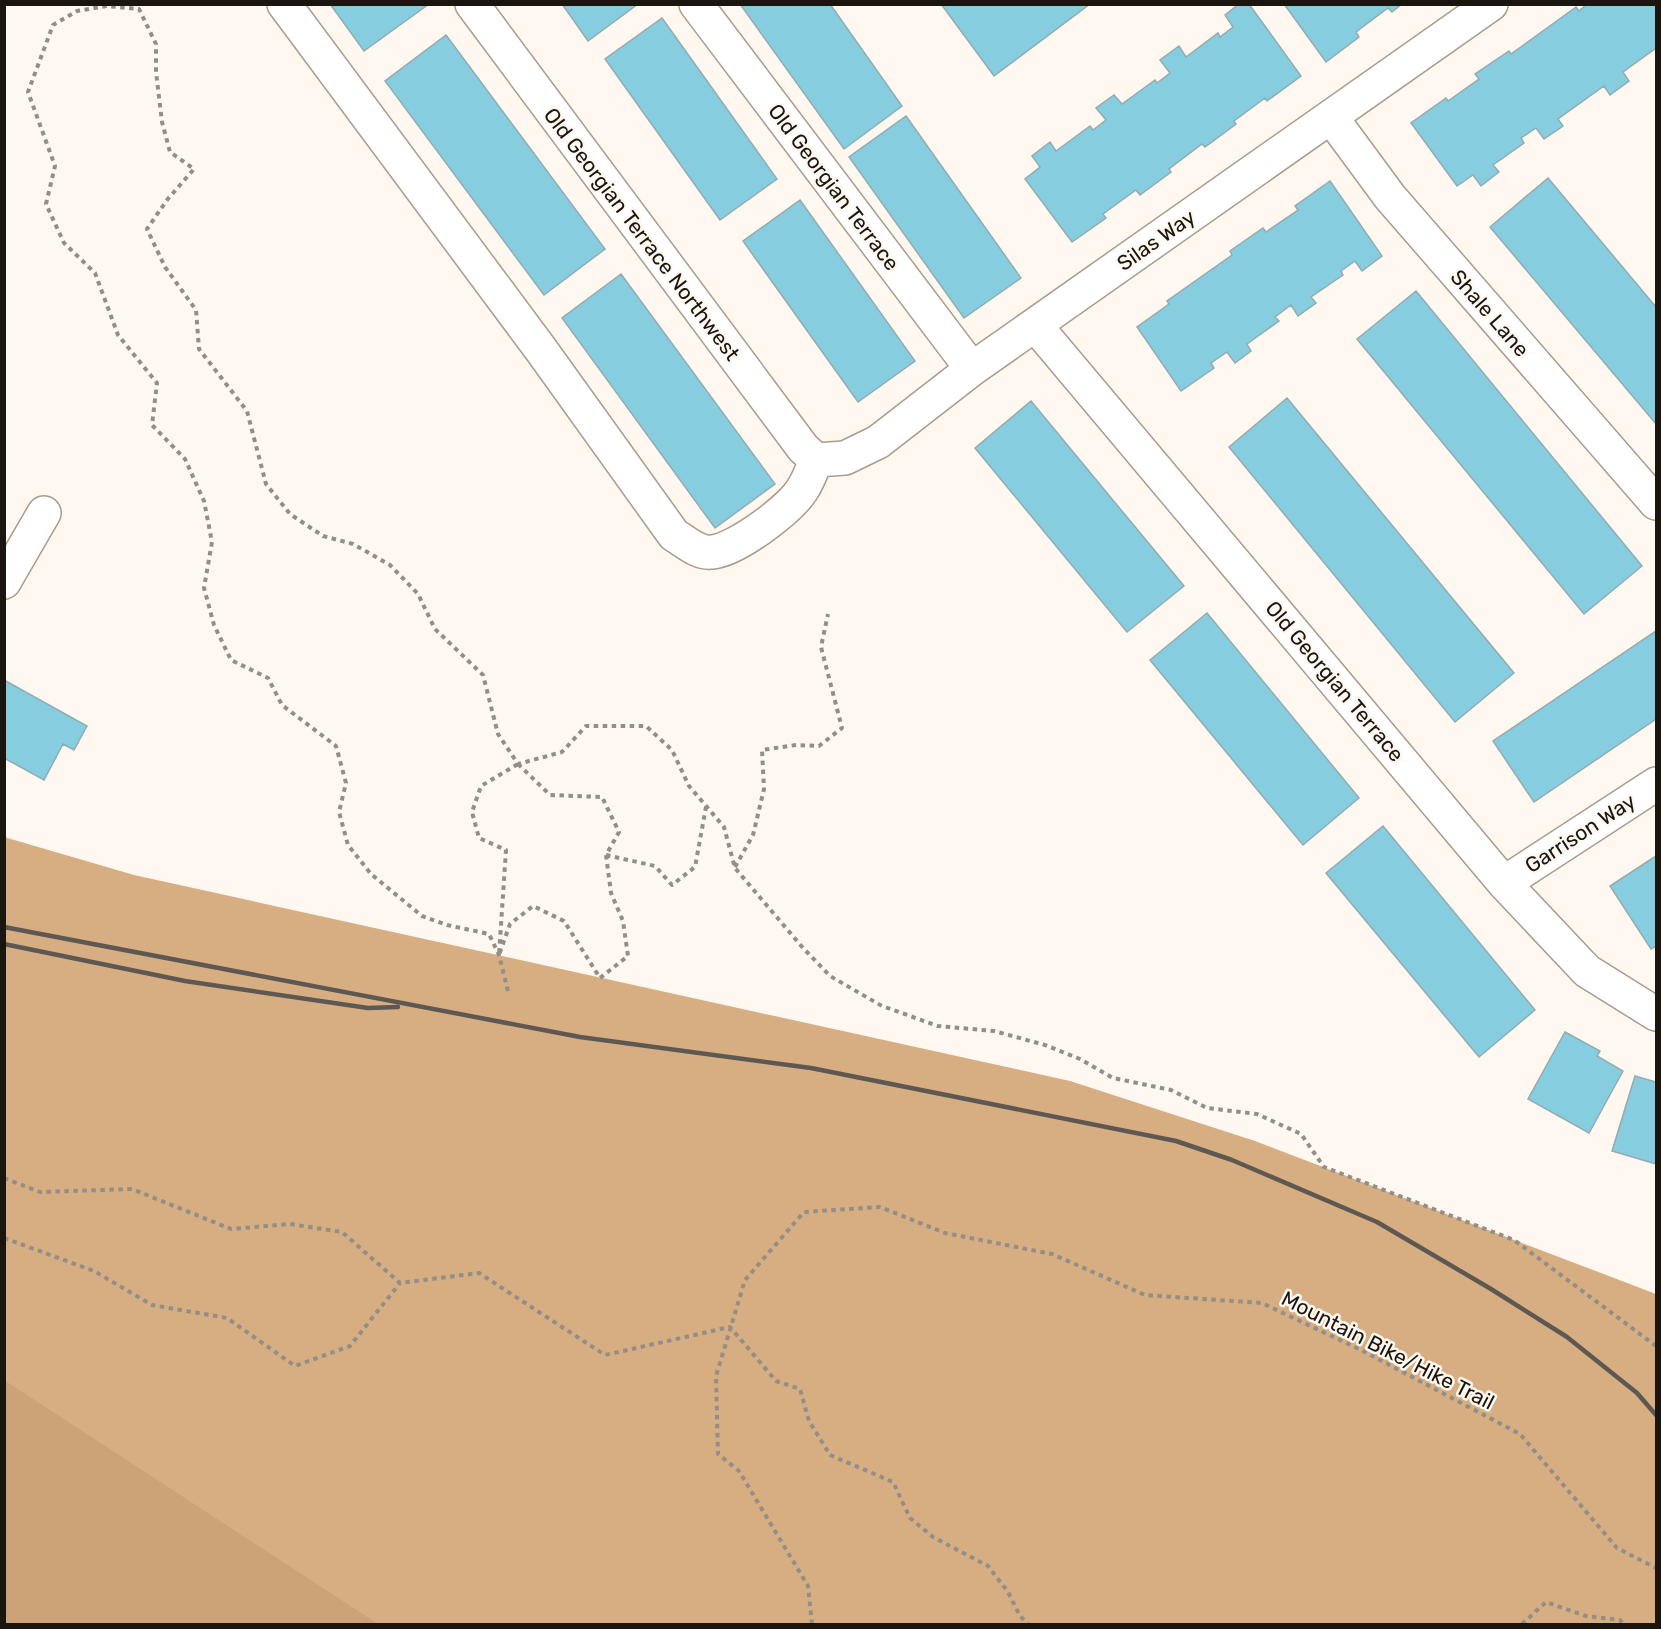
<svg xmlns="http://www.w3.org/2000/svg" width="1661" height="1629" font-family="Rubik,sans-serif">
  <rect width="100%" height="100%" fill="#fef8f1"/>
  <!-- forest -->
  <path fill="#d7ae81" d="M4,837l130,38 936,206 185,60 401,153v330h-1363l-288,-194z"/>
  <!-- water -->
  <path fill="#cca377" d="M4,1380l374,244h-373z"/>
  <!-- building -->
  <path fill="#85cddf" stroke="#93abb1" stroke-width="1.5" d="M330,4h99l-65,47z
    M562,4h76l-50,37z
    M740,4h90l72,102 -58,43z
    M941,4h149l-96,72z
    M1239,4h10l52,72 -34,25 -2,-3 -31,23 2,3 -31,23 -3,-3 -33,25 2,3 -31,23 -4,-5 -33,24 3,4 -34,24 -47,-63 15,-12 -8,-11 18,-14 6,9 34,-25 3,4 13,-10 -10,-12 18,-13 8,9 33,-24 2,3 13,-10 -10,-13 19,-14 7,11 32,-24 2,4 13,-10 -8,-12z
    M1284,4h118l-10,8 -4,-4 -32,24 3,5 -33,25z
    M1587,4h69v44l-33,24 6,9 -19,14 -6,-9 -46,33 5,7 -19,13 -8,-11 -15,10 3,5 -31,22 6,7 -18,14 -8,-11 -16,11 -46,-63 35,-25 2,3 31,-22 -4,-5 34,-23 2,3 65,-47 3,4z
    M662,18l115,161 -57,41 -115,-161z
    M446,35l159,214 -61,46 -159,-214z
    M906,116l115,162 -57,40 -115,-161z
    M1548,178l108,129v117l-166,-197z
    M1330,181l52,75 -20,15 -7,-10 -14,10 2,4 -32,22 5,6 -18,13 -7,-11 -16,12 4,4 -32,23 4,7 -16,12 -8,-11 -16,11 3,5 -33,23 -44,-64 32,-23 -2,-3 65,-46 -2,-4 33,-23 3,4 32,-22 -3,-4z
    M800,200l115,161 -57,41 -115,-161z
    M621,274l154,210 -60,44 -153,-210z
    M1416,291l226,275 -58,48 -227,-275z
    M1287,398l227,275 -59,49 -226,-275z
    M1031,401l153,185 -57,46 -152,-184z
    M1207,613l152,185 -56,47 -153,-185z
    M1656,631v88l-122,83 -41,-61z
    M4,680l83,46 -13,24 -11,-6 -19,36 -40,-22z
    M1383,826l152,184 -56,47 -153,-184z
    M1656,856v90l-5,3 -41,-63z
    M1565,1032l35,19 -3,5 26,15 -34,62 -61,-34z
    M1635,1076l21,6v82l-44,-13z"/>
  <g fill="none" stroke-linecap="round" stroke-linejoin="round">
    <defs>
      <path id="minor" d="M284,4l258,347 132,184c11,6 24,19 38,17 24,-2 77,-42 90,-62 6,-9 10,-20 14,-30
        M472,4l331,444 13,12
        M696,4l276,365
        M1331,117l59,80 266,306
        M1035,325l469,558 83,88 69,43
        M816,460l29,-2 33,-16 94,-73 519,-365
        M4,582l40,-69
        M1504,883l152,-99"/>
    </defs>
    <!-- minor casing -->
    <use href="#minor" stroke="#aa9c8c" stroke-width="36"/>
    <!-- path -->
    <path stroke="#938e87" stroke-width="4" stroke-dasharray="4.5 4.5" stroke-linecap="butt" d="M518,764l32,31 52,2 17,35 -13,23 5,38 12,28 5,35 -28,22 -36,-57 -31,-15 -23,18 -11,31 7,-105 -27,-12 -7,-26 9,-26z
      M606,855l49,11 17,19 23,-18 11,-60
      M735,867l18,-32 11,-46 -2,-39 34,-5 23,1 23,-18 -21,-81 7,-33
      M508,991l-9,-36 -10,-21 -42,-9 -25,-9 -51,-42 -23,-29 -9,-33 7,-29 -10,-37 -54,-41 -14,-27 -37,-18 -17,-35 -10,-37 8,-46 -8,-41 -19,-42 -33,-34 5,-42 -39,-48 -23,-62 -31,-30 -18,-39 9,-38 -27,-74 25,-67 24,-14 30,-5 32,3 17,35v28l6,50 8,30 24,17 -27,31 -20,29 18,38 31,43 3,39 48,62 19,73 24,30 33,22 30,8 37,21 28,29 17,35 48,46 15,59 20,30 44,-12 24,-26h60l26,24 17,36 35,41 11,41 68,80 27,28 52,30 56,20 56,5 51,14 35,14 33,19 58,12 36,18 50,6 44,20 23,33 190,73 142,106
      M4,1178l36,14 92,-3 99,40 59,-5 52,8 58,51 79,-10 126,82 125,-28 46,54 24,8 9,32 21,34 63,27 17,36 23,19 55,29 20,26 12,24 8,8
      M4,1238l90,33 58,34 75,13 68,48 55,-20 50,-63
      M812,1624l-4,-38 -69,-115 -21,-17 -2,-78 29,-96 59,-68 76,-5 65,26 107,21 93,41 117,8 99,47 159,84 97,114 39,20v3
      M1522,1624l24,-22 40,14 34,4 3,4"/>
    <!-- minor -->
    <use href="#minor" stroke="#fff" stroke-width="33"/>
    <!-- rail -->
    <path stroke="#5d5852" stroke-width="4.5" d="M4,927l576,110 231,31 365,73 56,19 145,62 114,67 76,48 70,56 19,22
      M4,944l181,37 183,27 30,-1"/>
  </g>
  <g text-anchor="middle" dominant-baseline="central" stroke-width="5" stroke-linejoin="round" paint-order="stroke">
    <!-- street labels -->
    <g font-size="21" fill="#1a150f" stroke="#fef8f1">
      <text transform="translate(834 187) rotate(53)">Old Georgian Terrace</text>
      <text transform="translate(642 234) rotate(53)">Old Georgian Terrace Northwest</text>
      <text transform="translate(1156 240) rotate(-35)">Silas Way</text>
      <text transform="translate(1490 313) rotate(49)">Shale Lane</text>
      <text transform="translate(1335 681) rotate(50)">Old Georgian Terrace</text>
      <text transform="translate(1580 833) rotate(-33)">Garrison Way</text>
      <text transform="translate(1388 1350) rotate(27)">Mountain Bike/Hike Trail</text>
    </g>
  </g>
  <!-- border -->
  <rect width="1661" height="1629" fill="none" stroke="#1a150f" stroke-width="12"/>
</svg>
